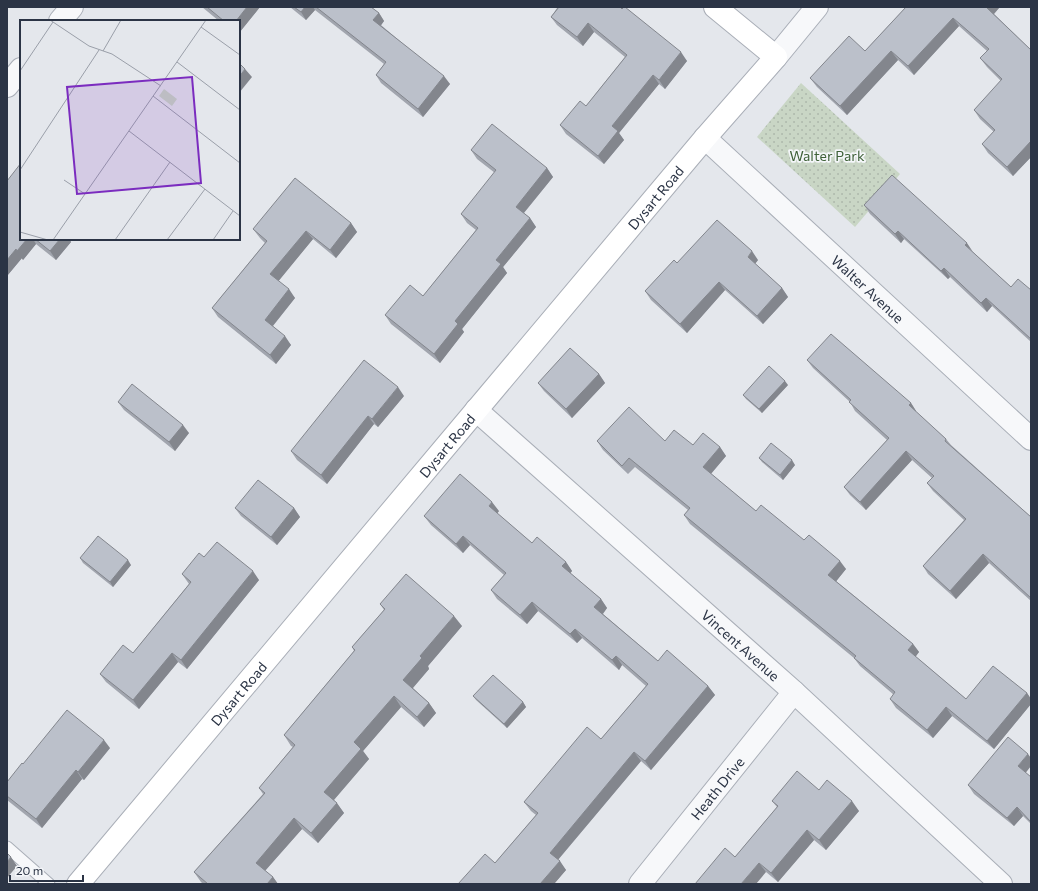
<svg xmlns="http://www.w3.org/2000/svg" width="1038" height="891" font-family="Commissioner,sans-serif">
  <defs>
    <pattern id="park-dots" width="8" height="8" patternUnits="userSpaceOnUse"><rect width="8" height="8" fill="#c9d6c5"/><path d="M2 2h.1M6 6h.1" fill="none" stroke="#adb8ab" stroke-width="1.8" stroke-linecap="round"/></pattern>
  </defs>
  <rect width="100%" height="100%" fill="#e4e7ec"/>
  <!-- park -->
  <path fill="url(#park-dots)" d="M801,83l99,91 -45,53 -98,-90z"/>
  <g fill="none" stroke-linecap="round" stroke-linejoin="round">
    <defs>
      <path id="lane" d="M7,847l42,37"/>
      <g id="street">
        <path d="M60,21l12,-14"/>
        <path d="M776,57l41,-50"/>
        <path d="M7,86l14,-17"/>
        <path id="s1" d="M705,138l326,301"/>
        <path id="s2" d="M476,410l318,282 207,192"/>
        <path id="s3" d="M640,884l154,-192"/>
      </g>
      <g id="secondary">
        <path id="s4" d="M78,884l627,-746 71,-81 -61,-50"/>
      </g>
    </defs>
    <!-- lane casing -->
    <use href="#lane" stroke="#a9aeb7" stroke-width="13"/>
    <!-- street casing -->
    <use href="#street" stroke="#a9aeb7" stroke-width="24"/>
    <!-- secondary casing -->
    <use href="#secondary" stroke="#a9aeb7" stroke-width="24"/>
    <!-- lane -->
    <use href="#lane" stroke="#f7f8fa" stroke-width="11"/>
    <!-- street -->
    <use href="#street" stroke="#f7f8fa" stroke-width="22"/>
    <!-- secondary -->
    <use href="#secondary" stroke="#fff" stroke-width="22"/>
  </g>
  <!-- wall -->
  <path fill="#a1a5ae" d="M202,7h58l-21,26v-12h-20z
    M290,7h81l8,6 5,8 -3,4 69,59 -27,33 -42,-34 -5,-8 8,-11 -69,-54 -9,10z
    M555,7h65l67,54 -22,28 -6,-5 -40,49 5,7 -20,24 -38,-30 -6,-9 26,-19 39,-49 -31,-25 -11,14 -26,-21 -6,-8 6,-9z
    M906,7l93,1 -5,6 37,36v107l-18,19 -25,-23 -6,-9 12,-12 -14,-13 -6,-9 27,-29 -14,-14 -7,-9 7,-7 -28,-25 -45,49 -16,-15 -51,55 -30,-28 -7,-9 55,-27z
    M471,150l76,18 6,9 -29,36 6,5 6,9 -33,40 4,6 -45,56 2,3 -24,31 -49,-39 -6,-9 38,-19 53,-66 -9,-7 -6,-9 34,-41 -18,-14z
    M7,181l14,58h48l2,3 -15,18 -20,-16 -13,16 -1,-2 -15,18z
    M864,205l109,47 38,35 20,3v52l-39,-36 -5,6 -37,-35 -2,2 -44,-40 -3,4 -31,-29z
    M351,223l6,9 -21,26 -23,-19 -35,42 17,17 -22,28 18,19 -15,19 -58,-47 -6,-9 53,-65 -5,-5 -7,-9z
    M758,260l-3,4 27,24 6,9 -25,27 -38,-34 -38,43 -36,-33 -6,-9 32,-28z
    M807,360l104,43 5,8v1l30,27 5,6 80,72v84l-42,-38 -33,36 -28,-25 -5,-8 41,-46 -31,-29 -6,-8 5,-5 -20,-18 -46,50 -16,-15 -6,-8 43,-47 -32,-29 -5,-9 -37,-34z
    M599,374l6,9 -33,35 -28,-27 -6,-8z
    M788,385l-26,28 -16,-14 -3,-4z
    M404,396l-26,31 -4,-3 -47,60 -30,-24 -6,-9z
    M118,402l71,31 -14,18 -51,-41z
    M597,441h68l28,4 27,2 6,9 -15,18 45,37 48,29 42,29 -10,12 77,63 6,8 -4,4 51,43 61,-6 4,6v5l-37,45 -42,-33 -19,22 -37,-30 -6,-9 4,-4 -34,-29 -6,-8 -164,-134 -6,-9 4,-5 -53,-43 -7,7 -25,-24z
    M759,458l36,7 -12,15 -21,-18z
    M235,508h59l6,9 -23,28 -36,-29z
    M499,511l-2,2 35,30 34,19 6,9 -2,2 31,26 6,9 -4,6 55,47 50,25 7,9 -64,75 -10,-9 -83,99 8,10 -12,14h-96l37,-21 41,-48 -5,-4 -7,-9 77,-63 45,-53 -24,-21 -3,5 -37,-32 -5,5 -39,-32 -11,13 -30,-25 -6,-9 13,-15 -34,-30 -7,8 -32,-28 -7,-9z
    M204,557l55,23 -72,89 -9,-7 -39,47 -33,-27 -6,-8 33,-21 56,-69 -7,-10z
    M80,558l51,7 -18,22 -30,-24z
    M380,604l82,22 -34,40 1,3 -16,19 16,15 7,10 -12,14 -23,-20 -38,44 6,8 -35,41 10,13 -26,30 -16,-14 -37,42 8,6 5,7h-75l-2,-2 -7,-10 69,-78 -4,-6 34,-41 -2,-1 -7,-11 70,-84 -2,-4 32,-37z
    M473,696l50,6 3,5 -19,21 -31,-28z
    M110,748l-26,32 -2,-1 -40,49 -35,-28v-18l16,-18z
    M1026,773l5,4v47l-8,-8 -9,10 -40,-32 -6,-9z
    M819,790l40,21 -33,39 -12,-10 -36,42 -12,-10 -31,-15 42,-50 -5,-6z"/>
  <!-- shaded-wall -->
  <path fill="#83868d" d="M247,7h13l-21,26v-12h-3z
    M305,7h8l2,3 -9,10 -5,-8z
    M986,7h12l1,1 -7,8z
    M379,13l5,8 -5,7 -6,-8z
    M953,18l6,8 -45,49 -6,-9z
    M588,23l6,9 -11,14 -6,-9z
    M891,51l7,9 -51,55 -7,-9z
    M681,52l6,9 -22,28 -6,-9z
    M245,69l7,8 -13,16v-16z
    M653,75l6,9 -40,49 5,7 -20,24 -6,-8 14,-30z
    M444,76l6,8 -27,33 -5,-8z
    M1031,141v16l-18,19 -6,-9z
    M547,168l6,9 -31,38 -6,-8z
    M530,218l6,9 -33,40 4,6 -45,56 2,3 -24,31 -6,-9 21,-33 41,-61z
    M351,223l6,9 -21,26 -6,-8z
    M306,231l7,8 -36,44 -7,-9z
    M898,231l6,8 -3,4 -6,-9z
    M27,239h6l3,5 -13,16 -6,-9z
    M60,239h9l2,3 -15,18 -6,-9z
    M967,243l6,9 -8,-7z
    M16,249l6,9 -15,18v-16z
    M752,251l6,9 -4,5 -6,-8z
    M944,268l6,9 -2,2 -7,-8z
    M719,282l6,8 -38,43 -7,-9z
    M782,288l6,9 -25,27 -6,-8z
    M289,289l6,9 -24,30 -6,-8z
    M986,298l6,8 -5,6 -6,-9z
    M285,336l6,9 -15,19 -6,-9z
    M599,374l6,9 -33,35 -6,-9z
    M785,381l3,4 -26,28 -3,-4z
    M398,387l6,9 -26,31 -6,-8z
    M911,403l5,8 -2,3 -5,-9z
    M368,416l6,8 -47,60 -6,-9z
    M183,425l6,8 -14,18 -6,-9z
    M720,447l6,9 -17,20 -6,-9z
    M906,451l6,9 -46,50 -6,-8z
    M792,460l3,5 -12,15 -3,-5z
    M492,502l7,9 -3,4 -7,-9z
    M294,508l6,9 -23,28 -6,-8z
    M463,536l7,9 -7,8 -7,-9z
    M983,554l6,9 -33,36 -6,-8z
    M128,560l3,5 -18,22 -3,-5z
    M840,561l6,8 -12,15 -6,-9z
    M566,562l6,9 -3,4 -7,-9z
    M253,571l6,9 -72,89 -6,-9z
    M601,599l6,9 -6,8 -7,-9z
    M532,602l6,9 -11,13 -7,-9z
    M454,616l8,10 -34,40 1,3 -18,21 -8,-10 17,-24z
    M575,629l7,9 -5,5 -7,-9z
    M913,644l6,8 -5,7 -6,-9z
    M172,653l6,9 -39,47 -6,-9z
    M616,656l6,9 -3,5 -7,-10z
    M708,686l7,9 -64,75 -6,-9z
    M1027,693l4,6v5l-37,45 -7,-8z
    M394,696l7,11 -38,44 6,8 -37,43 -8,-10 30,-50z
    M523,702l3,5 -19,21 -3,-4z
    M429,703l7,10 -12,14 -7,-10z
    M946,707l6,9 -19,22 -6,-8z
    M104,740l6,8 -26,32 -6,-8z
    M634,752l7,9 -85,101 -6,-9z
    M1028,754l3,4v8l-7,9 -6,-9z
    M76,770l6,9 -40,49 -6,-9z
    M852,801l7,10 -33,39 -7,-10z
    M337,803l7,10 -26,30 -7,-10z
    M1017,807l6,9 -9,10 -7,-8z
    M294,818l8,11 -39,44 -7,-10z
    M807,830l7,10 -36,42 -7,-9z
    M11,857l6,9 -10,12v-16z
    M560,861l6,9 -12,14h-14z
    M759,863l7,9 -10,12h-15z
    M273,877l5,7h-11z"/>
  <!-- building -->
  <path fill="#bbc0ca" stroke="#83868d" d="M207,7h40l-11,14h-12z
    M294,7h11l-4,5z
    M316,7h55l8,6 -6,7 71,56 -26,33 -42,-34 10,-13z
    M559,7h61l2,2 2,-2h1l56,45 -22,28 -6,-5 -41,51 6,5 -20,25 -38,-31 20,-24 6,5 41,-51 -39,-32 -11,14 -26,-20z
    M906,7h80l45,43v91l-24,26 -25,-23 13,-14 -21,-20 28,-31 -22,-21 9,-9 -36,-31 -45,48 -17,-15 -51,55 -30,-28 39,-42 16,15z
    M239,63l6,6 -6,8z
    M492,124l55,44 -31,39 14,11 -34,42 5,4 -46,57 3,3 -24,30 -49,-39 25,-30 13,11 55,-68 -17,-14 35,-44 -25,-20z
    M21,163v76h6l-10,12 -1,-2 -9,11v-79z
    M892,175l75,68 -2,2 46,42 7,-8 13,11v49l-45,-41 -5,5 -37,-35 -3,3 -43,-40 -3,3 -31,-29z
    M295,178l56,45 -21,27 -24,-19 -36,43 19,15 -24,31 20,16 -15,19 -58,-47 55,-67 -14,-12z
    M717,220l35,31 -4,6 34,31 -25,28 -38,-34 -39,42 -35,-33 29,-31 3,3z
    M35,239h25l-10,12z
    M831,334l80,69 -2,2 37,34 -1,2 86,76v81l-48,-44 -33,37 -27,-25 43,-47 -39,-36 7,-7 -28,-25 -46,51 -16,-15 45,-49 -40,-36 2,-2 -44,-40z
    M570,348l29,26 -33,35 -28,-26z
    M364,360l34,27 -26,32 -4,-3 -47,59 -30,-24z
    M769,366l16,15 -26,28 -16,-14z
    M132,384l51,41 -14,17 -51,-40z
    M629,407l36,34 9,-11 19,15 10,-12 17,14 -17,20 53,44 5,-6 43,35 5,-5 31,26 -12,14 85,69 -5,6 58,49 27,-33 34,27 -40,48 -41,-34 -19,23 -37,-31 5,-7 -41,-34 2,-2 -172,-141 6,-7 -61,-50 -7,8 -25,-25z
    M771,443l21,17 -12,15 -21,-17z
    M460,474l32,28 -3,4 43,37 5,-6 29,25 -4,4 39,33 -7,8 64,54 9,-11 41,36 -63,75 -11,-9 -84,101 10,8 -20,23h-82l27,-30 10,9 43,-50 -14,-11 63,-75 14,12 47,-55 -32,-28 -4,4 -37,-31 -5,5 -38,-32 -12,13 -29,-25 15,-17 -43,-37 -7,8 -32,-28z
    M258,480l36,28 -23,29 -36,-29z
    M98,536l30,24 -18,22 -30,-24z
    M217,542l36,29 -72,89 -9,-7 -39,47 -33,-26 23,-29 10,8 58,-71 -9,-8 17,-21 5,4z
    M406,574l48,42 -34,40 2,2 -19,22 26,23 -12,14 -23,-21 -40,46 7,7 -37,43 13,11 -26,30 -17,-15 -38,45 17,14 -6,7h-59l-14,-12 71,-79 -6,-5 36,-43 -11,-10 71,-85 -3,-3 33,-38 -5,-5z
    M493,675l30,27 -19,22 -31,-28z
    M67,710l37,30 -26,32 -2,-2 -40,49 -29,-23v-14l15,-19 1,1z
    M1008,737l20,17 -10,12 13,11v45l-14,-15 -10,11 -39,-33z
    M797,771l22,19 8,-10 25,21 -33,39 -12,-10 -36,43 -12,-10 -18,21h-46l30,-36 10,9 43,-51 -6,-5z
    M7,853l4,4 -4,5z"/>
  <g text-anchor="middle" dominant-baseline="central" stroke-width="3.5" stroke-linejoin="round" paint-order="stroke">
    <!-- park labels -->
    <g font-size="14" fill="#3f6138" stroke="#f4f6f9">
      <text x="827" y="155">Walter Park</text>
    </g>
    <!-- street labels -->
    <g font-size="14" fill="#2b3445" stroke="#f4f6f9">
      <text stroke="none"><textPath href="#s4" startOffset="897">Dysart Road</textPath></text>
      <text stroke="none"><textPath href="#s1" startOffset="222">Walter Avenue</textPath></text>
      <text stroke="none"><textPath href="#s4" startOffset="573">Dysart Road</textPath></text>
      <text stroke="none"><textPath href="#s2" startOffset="354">Vincent Avenue</textPath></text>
      <text stroke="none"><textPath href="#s4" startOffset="249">Dysart Road</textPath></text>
      <text stroke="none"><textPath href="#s3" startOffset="123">Heath Drive</textPath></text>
    </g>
  </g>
  <!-- overview -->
  <g transform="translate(20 20)">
    <rect width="220" height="220" fill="#e4e7ec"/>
    <path d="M144,69l13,10 -5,7 -13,-10z" fill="#c9d6c5"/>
    <path fill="none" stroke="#9a9fa9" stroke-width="1" d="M30,0l39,26 23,8 49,32M181,7l39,28M83,31l18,-31M157,42l63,48M0,51l33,-49M133,76l87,67M109,111l111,85M0,150l79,-120M44,160l21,14M0,212l28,8M33,220l153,-220M95,220l55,-78M147,220l38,-51M193,220l20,-29"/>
    <path fill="#7b2cbf" fill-opacity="0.15" stroke="#7b2cbf" stroke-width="2" d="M172,57l9,106 -124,11 -10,-107z"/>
    <rect width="220" height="220" fill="none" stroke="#2b3445" stroke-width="2"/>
  </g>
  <!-- border -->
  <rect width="1038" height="891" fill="none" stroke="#2b3445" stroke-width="16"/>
  <!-- scale -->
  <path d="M10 875v6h73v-6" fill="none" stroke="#2b3445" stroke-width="2"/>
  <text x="16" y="875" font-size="12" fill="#2b3445" stroke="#f4f6f9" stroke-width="3" paint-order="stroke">20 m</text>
</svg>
